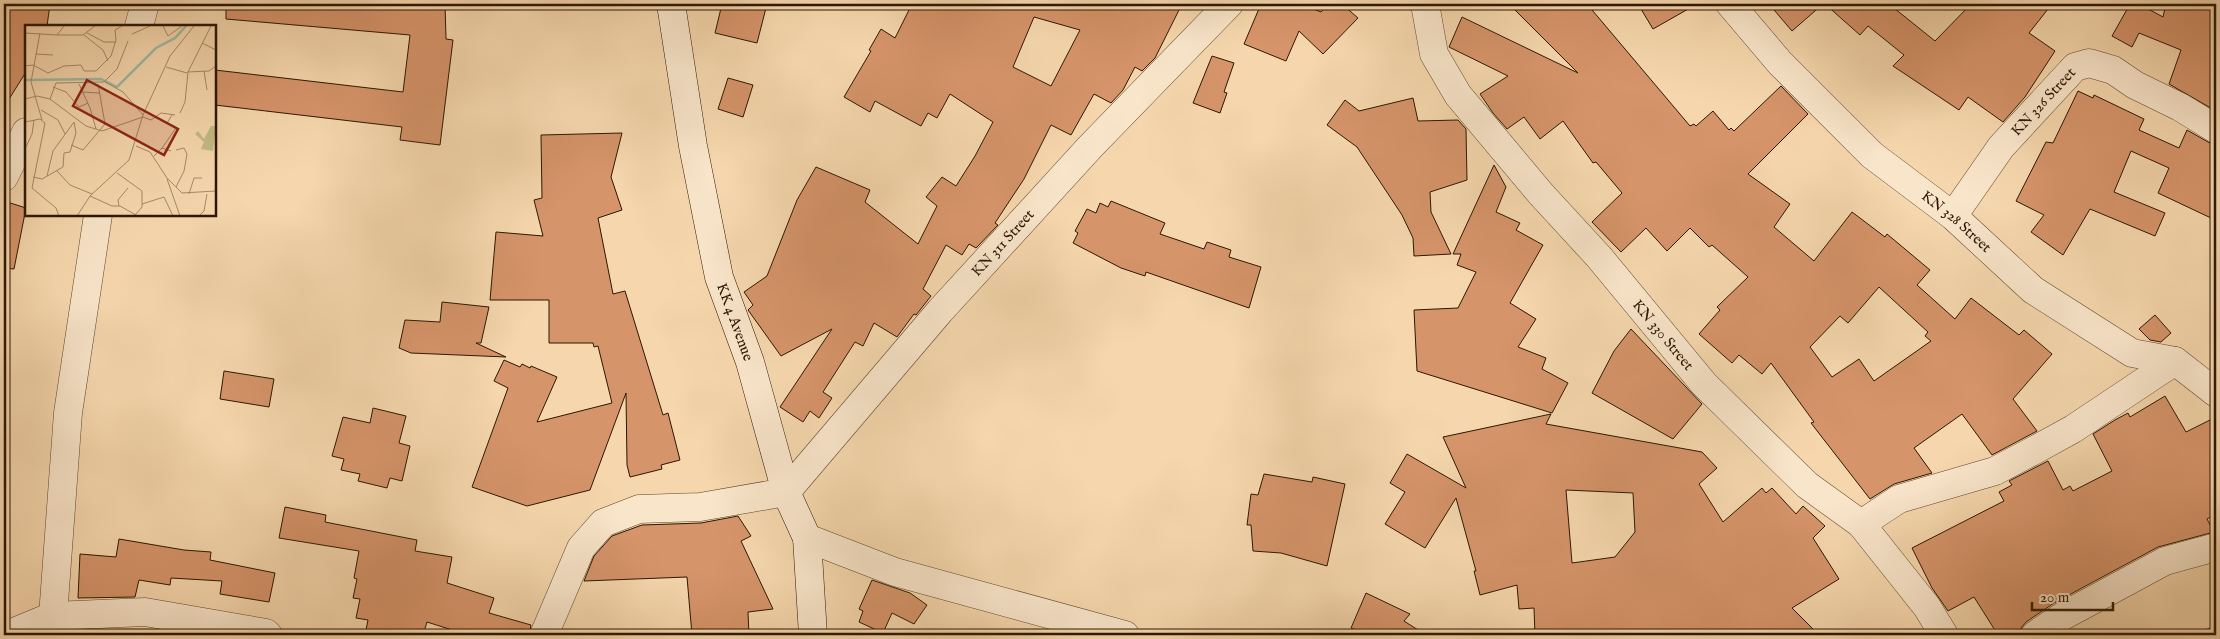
<svg xmlns="http://www.w3.org/2000/svg" width="2220" height="639" font-family="'IM FELL English',serif">
  <rect width="100%" height="100%" fill="#f6d7ad"/>
  <filter id="stains"><feTurbulence type="fractalNoise" baseFrequency=".004" numOctaves="4"/><feColorMatrix values="0 0 0 0 .2 0 0 0 0 .09 0 0 0 0 .02 0 0 0 .5 -.17"/></filter>
  <radialGradient id="worn" r=".72"><stop offset=".6" stop-color="#630" stop-opacity="0"/><stop offset="1" stop-color="#630" stop-opacity=".3"/></radialGradient>
  <g fill="none" stroke-linecap="round" stroke-linejoin="round">
    <!-- stream -->
    <path stroke="#707962" stroke-width="9" d="M2202,635l14,-5"/>
  </g>
  <!-- building -->
  <path fill="#d6946a" stroke="#2c1700" fill-rule="evenodd" d="M4,4h46l-3,22h-21v46l-22,35z
    M226,4h219l1,35 7,1 -13,105 -40,-5 2,-13 -187,-22v-35l188,22 7,-57 -184,-16z
    M722,4h45l-10,39 -42,-10z
    M912,4h12l15,5 2,-5h241l-27,54 -13,13 -7,-4 -12,23 -12,13 -17,-9 -23,41 -20,-10 -27,54 -29,44 3,2 -22,23 -7,-4 -7,11 -16,-10 -23,44 8,7 -15,19 -2,-1 -17,23 -23,-14 -11,23 -8,-4 -32,50 9,6 -13,20 -9,-7 -7,11 -23,-15 52,-78 -51,27 -33,-46 5,-5 -9,-13 23,-16 30,-76 19,-33 54,23 -5,12 53,42 19,-38 -11,-9 16,-20 14,9 19,-30 18,-34 -43,-28 -13,24 -9,-5 -7,13 -46,-25 -5,11 -26,-15 27,-46 -2,-1 12,-21 14,9zM1034,17l46,13 -29,56 -38,-19z
    M1261,4h49l-1,3 12,5 7,-8h14l16,14 -35,36 -24,-23 -13,30 -42,-17z
    M1509,4h78l103,122 4,-2 2,2 17,-15 16,19 2,-2 3,3 47,-45 27,28 -60,60 42,30 -16,23 40,34 38,-49 33,25 2,-3 43,36 -13,15 38,34 16,-21 48,37 5,-5 28,24 -39,45 24,32 -45,24 -30,-41 -48,34 18,25 -38,11 -24,15 -59,-76 3,-1 -43,-59 -9,11 -23,-19 -7,8 -33,-29 21,-24 -3,-3 31,-30 -36,-32 -3,2 -19,-19 -23,23 -21,-23 -25,24 -29,-30 30,-29 -26,-31 -3,1 -30,-42 -23,18 -16,-22 -17,12 -14,-16 -13,-19 28,-18 -59,-29 13,-30 116,56zM1879,287l49,45 -3,4 6,5 -57,40 -15,-22 -27,18 -22,-30 30,-31 8,7z
    M1638,4h59l-44,25z
    M1769,4h54l-31,27z
    M1825,4h64l46,37 36,-37h81l-23,29 26,18 -30,46 -22,25 -35,-25 -9,13 -66,-44 11,-11 -36,-29 -8,9z
    M2130,4h9l24,13 3,-13h50v107l-47,-27 12,-34 -42,-17 -7,14 -20,-11z
    M1212,56l22,7 -10,29 3,1 -7,20 -27,-10z
    M728,78l25,7 -10,32 -25,-8z
    M2078,91l15,7 1,-3 50,24 -5,11 40,18 8,-18 21,12 8,3v61l-5,12 -53,-25 11,-25 -38,-17 -17,41 51,21 -10,23 -65,-27 -27,46 -32,-23 13,-17 -28,-14 30,-59 7,1z
    M1413,98l5,23 40,-1 8,9 1,51 -37,12 1,20 20,42 -37,2 -1,-18 -11,-23 -45,-68 -30,-22 18,-25 14,11z
    M622,133l-11,44 11,33 -24,8 15,76 12,-3 38,124 5,-2 12,47 -19,5 1,4 -32,8 -3,-12 -1,-72 -36,97 -63,16 -55,-19 36,-99 -14,-7 10,-21 16,7 2,-3 8,4 1,-2 26,11 -20,45 75,-19 -14,-57 -4,1 -1,-4h-44v-43h-59l6,-68 47,4 -9,-36 8,-2 -1,-63z
    M1494,165l12,22 -10,25 24,11 -4,7 27,15 -33,58 26,16 -18,28 28,11 -4,11 26,14 -16,30 -135,-42 -3,-61 44,-2 18,-36 -19,-7 4,-11h-8z
    M4,201l22,7 -12,61 -10,-1z
    M1111,201l54,22 -5,11 44,15 3,-7 24,8 -2,7 32,10 -12,41 -103,-36 -1,4 -24,-8 -48,-25 5,-10 -3,-2 12,-22 9,4 4,-10 8,4z
    M442,302l47,5 -8,36h-5l30,14 -95,-4 -12,-5 6,-28 35,2z
    M2155,315l16,18 -10,9 -11,-2 -11,-11z
    M1631,329l71,75 -29,35 -81,-46 22,-42z
    M224,371l50,8 -5,28 -49,-8z
    M2165,396l21,36 30,-15v97l-9,5 7,13 -56,15 -104,56 -28,19 -5,6 -1,7h-22l-24,-38 -26,14 -16,-23 -20,-40 92,-47 -5,-9 13,-7 -3,-4 39,-20 15,29 7,-4 3,5 39,-20 -19,-37 22,-14 13,-7 2,4z
    M373,408l33,8 -7,27 11,3 -8,35 -12,-3 -3,10 -29,-7 2,-7 -19,-4 3,-11 -12,-3 11,-39 27,6z
    M1551,414l-5,10 156,28 15,16 -18,16 24,38 39,-34 4,5 6,-5 24,26 7,-8 22,20 -12,12 26,41 -47,29 27,27h-284l-1,-27 -15,1 -2,-24 -37,10 -6,-24h2l-20,-73 -31,50 -40,-24 20,-32 -15,-9 17,-29 59,34 -23,-51zM1566,490l67,3 2,39 -20,25 -43,6z
    M1264,474l48,8 1,-5 32,7 -18,82 -46,-13 -28,-2 -2,-26h-4l4,-31 7,1z
    M285,507l41,8 -1,7 92,18 -2,11 37,6 -5,26 47,15 -5,15 42,12 -2,10h-61l-41,-13 -4,13h-58l3,-15 -12,-2 4,-19 -7,-1 4,-19 -3,-1 5,-27 -80,-13z
    M738,516l13,20 -10,5 32,68 -25,3 1,23h-57l-5,-58 -103,4 10,-25 18,-20 30,-11 59,-2z
    M119,539l65,11 27,2 -1,8 65,13 -6,29 -49,-8 2,-13 -51,-3 -1,7 -31,-5 -4,17 -57,1 2,-44 36,3z
    M872,580l38,13 17,12 -13,19 -22,-11 -9,20 -24,-11 4,-11 -4,-2z
    M1366,593l44,21 -6,7 22,14h-56l-19,-7z"/>
  <g fill="none" stroke-linecap="round" stroke-linejoin="round">
    <defs>
      <g id="minor">
        <path id="s1" d="M1425,4l9,50 24,41 83,99 58,63 105,127 103,101 54,39 66,83 17,28"/>
        <path id="s2" d="M1730,4l50,59 92,92 81,61 80,74 99,63 43,8 41,32"/>
        <path d="M139,26l6,-22"/>
        <path d="M4,177l22,-45"/>
        <path id="s3" d="M1953,216l48,-69 74,-80 14,-4 24,7 22,15 45,22 36,22"/>
        <path d="M1861,524l38,-25 96,-28 38,-20 40,-22 102,-68"/>
        <path d="M807,538l88,34 230,63"/>
        <path d="M53,616l15,-203 30,-198"/>
        <path d="M7,635l46,-19 92,-4 121,21 2,2"/>
        <path id="s4" d="M544,635l37,-87 22,-25 36,-14 61,-2 86,-15 154,-181 150,-164 139,-143"/>
        <path d="M2035,635l28,-19 102,-55 51,-14"/>
      </g>
      <g id="secondary">
        <path id="s5" d="M671,4l22,142 26,131 31,85 36,130 21,46 6,97"/>
      </g>
    </defs>
    <!-- minor casing -->
    <use href="#minor" stroke="#5e472b" stroke-width="29"/>
    <!-- secondary casing -->
    <use href="#secondary" stroke="#2c1700" stroke-width="29"/>
    <!-- minor -->
    <use href="#minor" stroke="#f9e5ca" stroke-width="28"/>
    <!-- secondary -->
    <use href="#secondary" stroke="#f9e5ca" stroke-width="28"/>
  </g>
  <g text-anchor="middle" dominant-baseline="central" stroke-width="4.5" stroke-linejoin="round" paint-order="stroke">
    <!-- street labels -->
    <g font-size="15" fill="#2c1700" stroke="#f9e5ca">
      <text stroke="none"><textPath href="#s3" startOffset="146">KN 326 Street</textPath></text>
      <text stroke="none"><textPath href="#s2" startOffset="315">KN 328 Street</textPath></text>
      <text stroke="none"><textPath href="#s4" startOffset="645">KN 311 Street</textPath></text>
      <text stroke="none"><textPath href="#s5" startOffset="325">KK 4 Avenue</textPath></text>
      <text stroke="none"><textPath href="#s1" startOffset="414">KN 330 Street</textPath></text>
    </g>
  </g>
  <!-- overview -->
  <g transform="translate(25 25)">
    <rect width="191" height="191" fill="#f6d7ad"/>
    <path d="M186,101h5l-3,25 -12,-2 3,-7 -9,-8 3,-3 6,8z" fill="#c2bd86"/>
    <path fill="none" stroke="#9ebaa4" stroke-width="2.5" d="M0,55l76,-1 16,8 39,-39 19,-10 11,-12"/>
    <path fill="none" stroke="#a58a68" stroke-width="1" d="M138,1l5,10 14,-10M0,8l32,2 7,-9M15,8l-9,49 11,38M62,8l17,9h12M107,9l18,-8M32,10h26l12,-9M59,10l19,15 5,11M177,18l14,7M11,29l17,1M0,41l8,-1 15,8 16,-7 17,-1 3,6h12l15,-15 5,-16 -1,-10 7,-4M141,42l21,6M179,46l3,19M163,47l21,-1 7,-5M80,57l18,10 20,23M54,59l11,24 6,21M28,62l13,5 13,15 9,-4M57,67l17,1M0,74l12,-3 13,3 36,27 16,5 41,-14 8,3 10,-7 14,2M25,74l6,-16 48,-1 13,-13 11,-28M16,85l17,10 7,14M155,88l5,-11 3,-30 23,-46M147,90l-5,8 12,6M0,97l15,-3 5,4 -13,65 24,20 3,8M46,120l12,5 22,-26 -7,-40M111,121l14,6 17,26 15,15 34,-2M137,123l14,-20M0,124l7,-15 2,-14M129,131l8,-8 9,3M32,146l13,14 22,9M92,148l25,18v16l-7,8M22,151l6,-25 21,-29M8,152l9,2 21,-12 1,-14 6,-1 6,-19 -2,-11M142,154l13,37M151,162l8,-16 3,-17 -3,-6 -8,2M164,169l5,-16h8M65,171l22,10h8l16,9M117,179l22,-7 9,19M94,181l-1,-6 10,-12M52,191l13,-20 39,-36 14,-45 27,-59 24,-30M174,191l5,-5 3,-17"/>
    <path fill="#8f2418" fill-opacity="0.15" stroke="#8f2418" stroke-width="2.5" d="M62,55l91,49 -14,26 -91,-49z"/>
    <rect width="191" height="191" fill="none" stroke="#2c1700" stroke-width="2.5"/>
  </g>
  <!-- margin -->
  <rect width="2220" height="639" fill="none" stroke="#f6d7ad" stroke-width="20"/>
  <rect x="5" y="5" width="2210" height="629" fill="none" stroke="#2c1700" stroke-width="2.5"/>
  <rect x="10" y="10" width="2200" height="619" fill="none" stroke="#2c1700"/>
  <!-- scale -->
  <path d="M2032 602v8h81v-8" fill="none" stroke="#2c1700" stroke-width="2.5"/>
  <text x="2040" y="602" font-size="15" fill="#2c1700" stroke="#f9e5ca" stroke-width="4" paint-order="stroke">20 m</text>
  <rect width="100%" height="100%" filter="url(#stains)"/>
  <rect width="100%" height="100%" fill="url(#worn)"/>
</svg>
